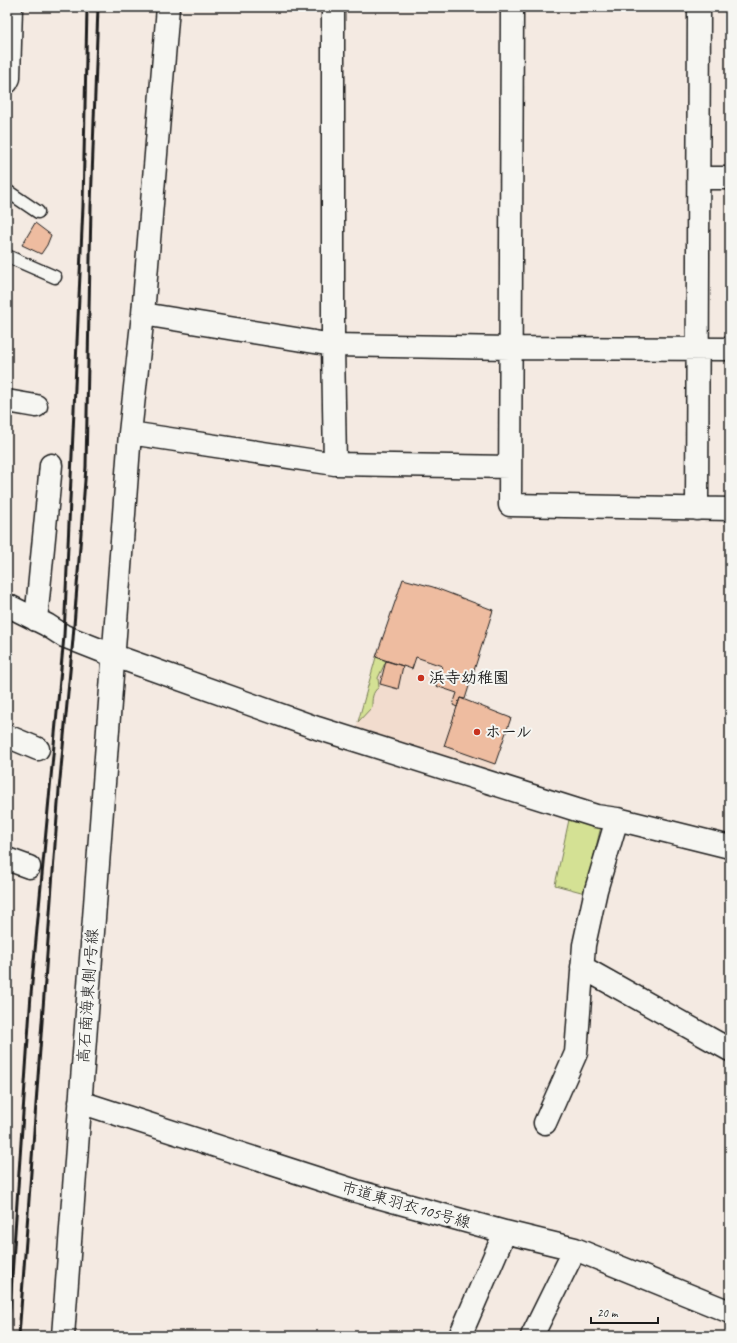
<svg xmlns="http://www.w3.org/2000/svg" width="737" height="1343" font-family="Caveat,'Klee One',sans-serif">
  <rect width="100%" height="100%" fill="#f4eae2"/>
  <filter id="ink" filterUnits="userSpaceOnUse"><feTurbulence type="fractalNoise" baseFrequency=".025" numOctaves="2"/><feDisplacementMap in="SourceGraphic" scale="8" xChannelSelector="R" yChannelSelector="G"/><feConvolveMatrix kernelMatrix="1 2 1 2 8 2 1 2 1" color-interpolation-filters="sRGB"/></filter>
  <g filter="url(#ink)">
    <!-- built -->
    <path fill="#f2dcce" d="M433,587l60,23 -28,89 46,19 -16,46 -6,9 -134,-41 21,-75z"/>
    <!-- green -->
    <path fill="#d4e194" stroke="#787e58" d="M376,657l10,4 -8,17 1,9c-7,5 -7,12 -7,20l-14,15z
      M570,815l32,7 -17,71 -30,-8z"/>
    <!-- building -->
    <path fill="#eebca0" stroke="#1c1c1c" d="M35,223l16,12 -4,10 -6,9 -19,-9z
      M403,579l30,8 60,23 -28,89 -5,-1 -3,9 -4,-2 4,-12 -21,-7 6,-20 -26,-9 -4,12 -36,-12z
      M386,661l17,5 -5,23 -18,-5z
      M460,698l51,20 -16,46 -51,-18z"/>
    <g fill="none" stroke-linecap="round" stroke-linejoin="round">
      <defs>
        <path id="service" d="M7,191l31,21
          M7,256l48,21"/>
        <path id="minor" d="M333,7v338l2,119
          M512,7l-2,498 220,4
          M7,82l2,-4 2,-71
          M699,178h31
          M143,314l190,31 177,3 220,1
          M7,401l29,5
          M130,433l205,31 175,3
          M697,509l2,-502
          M7,605l40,20 17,11 51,20 202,72 279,88 21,3 113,28
          M36,620l15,-155
          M7,736l31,13
          M7,859l22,8
          M582,967l148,83
          M80,1102l276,89 149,41 70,17 155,63
          M545,1123l31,-70 8,-108 12,-55 21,-71
          M63,1336l67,-903 13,-119 25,-307
          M460,1336l45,-104
          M532,1336l43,-87"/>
      </defs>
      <!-- service casing -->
      <use href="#service" stroke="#1c1c1c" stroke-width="15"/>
      <!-- minor casing -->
      <use href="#minor" stroke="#1c1c1c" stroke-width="25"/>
      <!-- service -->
      <use href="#service" stroke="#f6f6f2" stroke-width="12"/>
      <!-- minor -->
      <use href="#minor" stroke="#f6f6f2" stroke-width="22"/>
      <!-- rail -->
      <path stroke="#1c1c1c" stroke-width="3" d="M8,1336l23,-342 33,-358 19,-430 4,-199
        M19,1336l40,-546 14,-151 13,-172 5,-261 7,-199"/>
    </g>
  </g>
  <!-- markers -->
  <g fill="#c8321e" stroke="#f6f6f2" stroke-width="1.5">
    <circle cx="421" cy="678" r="4"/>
    <circle cx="477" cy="732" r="4"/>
  </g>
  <g text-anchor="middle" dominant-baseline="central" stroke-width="4" stroke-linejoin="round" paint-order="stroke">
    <!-- poi labels -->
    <g font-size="16" font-weight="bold" fill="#1c1c1c" stroke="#f6f6f2" text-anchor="start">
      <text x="429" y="678">浜寺幼稚園</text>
      <text x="485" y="732">ホール</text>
    </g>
    <!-- street labels -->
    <g font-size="16" fill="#1c1c1c" stroke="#f6f6f2">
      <text transform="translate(88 996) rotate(-86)">高石南海東側1号線</text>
      <text transform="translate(406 1205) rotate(16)">市道東羽衣105号線</text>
    </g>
  </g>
  <!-- margin -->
  <rect width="737" height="1343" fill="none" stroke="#f6f6f2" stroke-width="24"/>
  <rect x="12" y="12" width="713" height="1319" fill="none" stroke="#1c1c1c" stroke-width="1.5" filter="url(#ink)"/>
  <!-- scale -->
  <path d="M591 1317v6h67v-6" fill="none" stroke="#1c1c1c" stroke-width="2"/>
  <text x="597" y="1317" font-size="12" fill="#1c1c1c" stroke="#f6f6f2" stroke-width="3" paint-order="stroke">20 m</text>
</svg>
